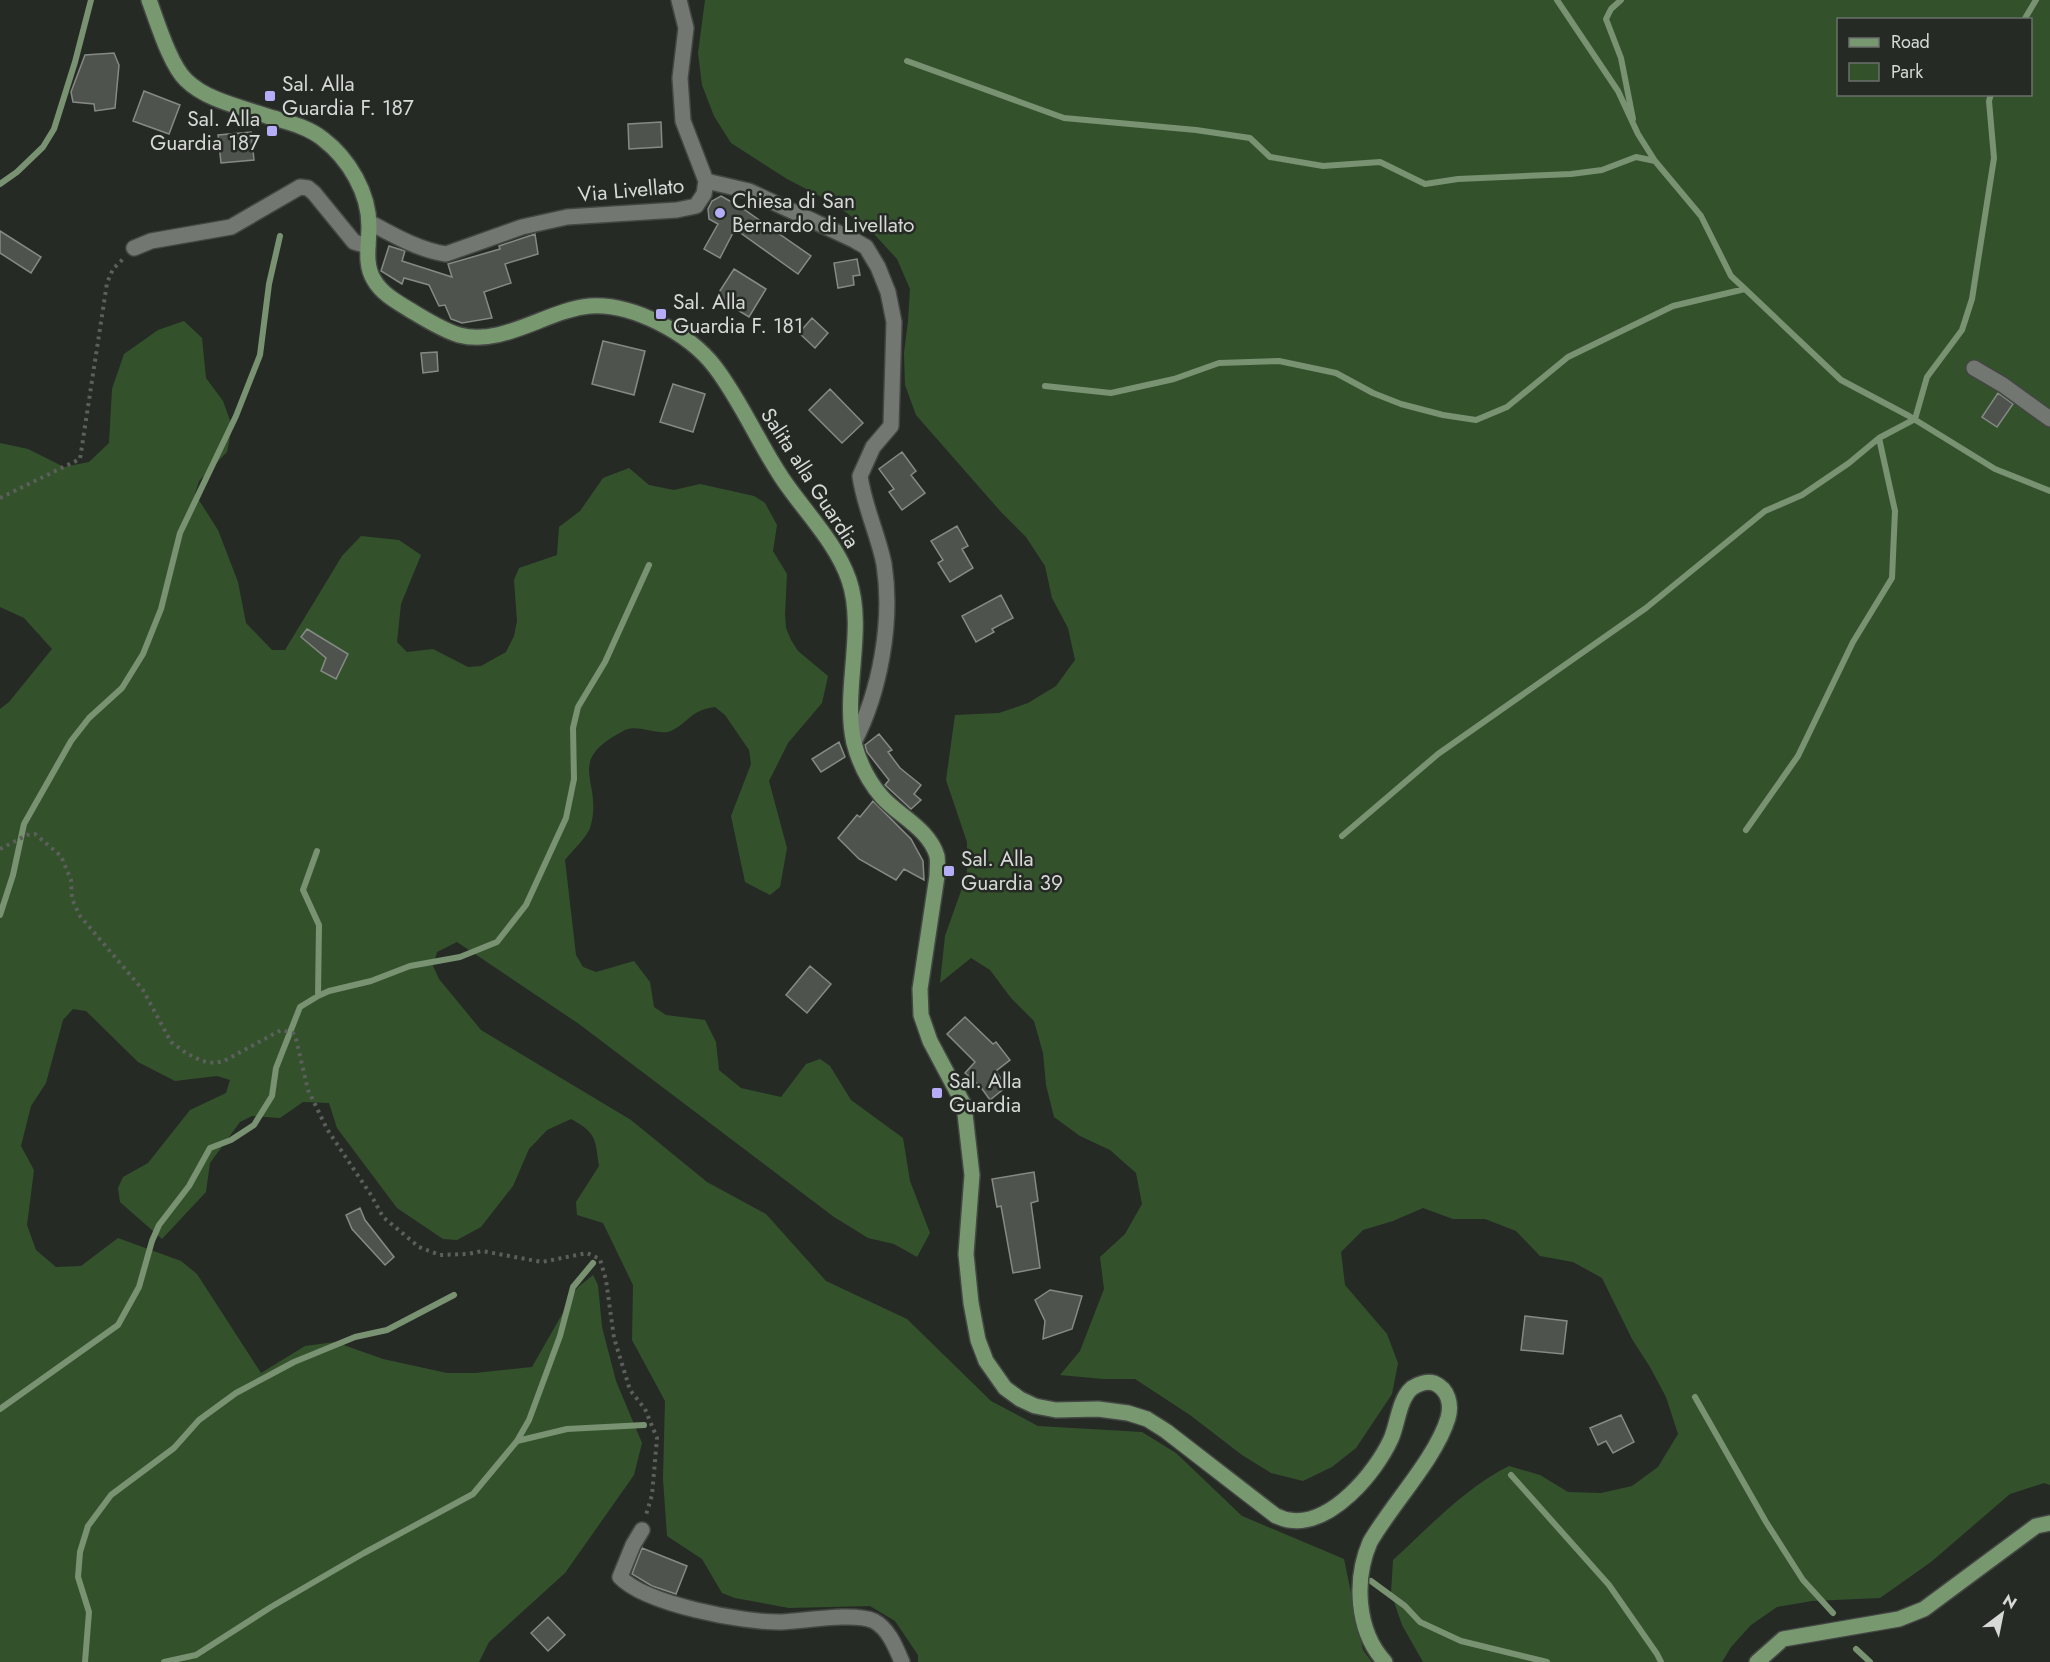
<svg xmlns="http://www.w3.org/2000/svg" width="2050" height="1662" font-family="Jost,sans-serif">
  <rect width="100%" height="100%" fill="#262a25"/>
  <!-- green -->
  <path fill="#33522c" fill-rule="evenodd" d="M705,0h1345v1485l-6,-2 -34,11 -79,68 -51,36 -68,3 -35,6 -26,18 -20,22 -9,15h-299l-21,-37 -11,-32 2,-33c36,-33 72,-72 116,-94l31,9 28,17 33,1 31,-7 26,-19 20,-33 -12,-37 -16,-30 -18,-28 -30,-61 -29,-16 -33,-6 -24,-25 -31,-12h-32l-30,-11 -30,13 -30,9 -22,22 4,33 42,49 11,29 -6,31 -36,54 -24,19 -29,14 -32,-8 -29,-18 -52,-40 -55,-36h-32l-43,-4 20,-24 24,-62 -4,-32 25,-23 17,-30 -6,-31 -26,-23 -30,-14 -26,-19 -8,-32 -3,-32 -9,-32 -23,-23 -21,-28 -19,-12 -31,25 5,-47 22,-62v-32l-21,-62 9,-65 44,-2 29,-10 28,-17 19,-26 -7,-32 -16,-30 -7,-32 -19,-29 -25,-25 -85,-97 -11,-30 -1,-32 4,-32 2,-32 -13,-30 -23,-25 -27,-21 -29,-18 -31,-16 -56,-36 -17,-27 -12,-31 -4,-32zM1838,20h192v74h-192z
    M184,321l18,17 4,40 17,23 9,25 -5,26 -28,29 -4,13 23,36 20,52 8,41 26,27h13l57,-94 19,-20 38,4 22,15 -20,49 -4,38 10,10 26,-3 35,18 13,-1 25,-14 8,-16 3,-15 -3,-41 5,-12 38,-13 2,-28 21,-16 23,-33 26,-10 20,17 25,5 26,-6 54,12 11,7 12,22 -4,26 14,23 -2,40 1,14 5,12 7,11 30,25 -6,27 -34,40 -19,38 18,67 -7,39 -10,8 -25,-13 -14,-66 20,-52 -2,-14 -24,-35 -10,-8c-24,3 -26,15 -44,24 -13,5 -33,-7 -46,-1 -64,33 -20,50 -35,98 -3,9 -19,24 -25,32l11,95 7,12 13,5 38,-11 16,21 4,25 12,8 39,5 11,22 3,28 22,18 40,9 25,-33 14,-5 10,7 21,34 52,38 7,43 20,52 -13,24 -23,-13 -26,-6 -34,-21 -255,-193 -122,-82 -20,10 -4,14 6,13 42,51 150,90 76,62 59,32 60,67 81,38 84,82 47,25 104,6 34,21 66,63 102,43 19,91 9,12h-454v-7l-23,-34 -25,-15 -81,2 -54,-10 -13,-5 -20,-34 -35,-23 -4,-57 2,-78 -33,-61 1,-55 -30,-62 -26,-8 -1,-13 23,-36c-4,-27 -2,-33 -28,-47l-24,11 -18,19 -16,37 -32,41 -24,13 -14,-1 -46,-31 -60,-80 -8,-25 -26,-1 -23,16 -28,-2 -12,6 -30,41 -4,29 -44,47 -42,-37 -2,-14 5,-11 25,-14 42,-53 36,-17 4,-13 -13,-4 -42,5 -37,-19 -52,-51 -13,-2 -10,11 -17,63 -15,23 -10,40 13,24 -7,55 9,25 20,17 25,-1 37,-28 63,23 16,13 64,99 44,-27 30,-4 48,17 64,14h28l57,-6 45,-79 16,-13 5,10 4,42 14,54 26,62 -8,32 -69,98 -76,69 -10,20h-479v-953l9,-7 43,-53 -28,-31 -24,-11v-164l28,6 36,18 25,-5 20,-19 3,-54 12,-35 34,-24z"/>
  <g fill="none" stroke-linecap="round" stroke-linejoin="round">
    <!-- stream -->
    <path stroke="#789272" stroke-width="6" d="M1557,0l61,91 20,43 17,27 46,55 30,60 14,13 96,91 68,36 86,53 55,22
      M1621,0l-10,9 -5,10 15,39 12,61
      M2024,20l12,-20
      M907,61l157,57 132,12 54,8 20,19 53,9 57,-4 45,22 33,-5 113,-5 31,-4 34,-13 19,4
      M0,184l17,-12 26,-25 11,-18 21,-67 16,-62
      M1045,386l66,7 63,-14 45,-16 60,-2 57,12 37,20 28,11 42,11 33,5 31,-13 61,-50 105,-51 72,-17
      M1746,830l52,-74 55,-114 39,-64 3,-67 -16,-73
      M1342,836l96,-82 208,-146 119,-97 37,-16 47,-32 30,-25 36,-19 12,-42 35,-47 10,-31 22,-141 -5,-57 2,-7
      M317,851l-14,39 16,35 -1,71
      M0,915l13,-40 11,-51 47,-83 18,-23 33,-30 21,-34 18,-45 19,-76 56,-117 24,-61 9,-71 11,-48
      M1695,1397l71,125 37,58 30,33
      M0,1409l118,-84 21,-38 13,-46 7,-16 30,-39 21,-38 21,-8 23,-15 18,-29 4,-28 24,-61 18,-11 11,-5 42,-10 39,-15 50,-9 37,-15 29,-37 40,-87 8,-39 -1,-51 5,-21 27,-45 44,-97
      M517,1441l50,-12 77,-4
      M1511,1475l98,110 48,69 4,8
      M1371,1581l34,25 15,16 41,19 86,21
      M1856,1649l14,13
      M85,1662l4,-50 -11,-35 2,-25 8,-26 23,-31 63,-47 25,-28 37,-27 58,-31 61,-25 32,-7 67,-35
      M164,1662l32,-7 75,-48 93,-54 109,-59 44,-53 12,-21 31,-84 13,-49 20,-24"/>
  </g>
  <!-- building -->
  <path fill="#4f534e" stroke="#868a85" stroke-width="1.5" d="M114,53l5,12 -4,43 -20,3 -1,-7 -21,-2 -2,-10 14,-37z
    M144,91l36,14 -11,29 -36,-13z
    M661,122l1,25 -33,2 -1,-25z
    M251,132l3,28 -33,3 -3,-28z
    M721,196l21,12 69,48 -13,18 -63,-45 -15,29 -16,-9 14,-25 -9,-5 -1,-10 4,-8z
    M0,231l41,26 -10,16 -31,-20z
    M535,234l3,20 -33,10 6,19 -27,9 8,26 -30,5 -11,-4 -6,-14 -6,1 -10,-21 -25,-7 -2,6 -21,-13 8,-25 16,5 -3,10 50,16 -4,-13 52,-15 -1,-3z
    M857,259l3,16 -7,1 1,9 -16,3 -4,-25z
    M734,269l32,20 -17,28 -33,-20z
    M812,318l16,15 -13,15 -16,-15z
    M603,341l42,10 -11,44 -42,-11z
    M437,352l1,19 -15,2 -2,-20z
    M673,384l32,10 -12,38 -33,-10z
    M830,389l33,34 -21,20 -33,-33z
    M1998,393l15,11 -16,23 -15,-10z
    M902,452l14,19 -5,4 14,18 -23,17 -13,-18 5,-3 -15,-20z
    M957,526l11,20 -6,3 11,19 -23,14 -12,-19 5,-3 -12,-19z
    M1001,595l12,23 -21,11 2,3 -18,10 -14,-26z
    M307,629l41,25 -12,25 -15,-8 5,-13 -25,-21z
    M879,734l13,16 -4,2 12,16 21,17 -7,9 7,6 -10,9 -26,-24 4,-5 -22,-28 -2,-7z
    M839,742l6,15 -24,15 -9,-13z
    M873,801l38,38 12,22 1,19 -20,-11 -8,11 -37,-21 -21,-21 19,-23 3,2z
    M810,966l21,18 -24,29 -21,-18z
    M965,1017l28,27 3,-2 14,18 -14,11 10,16 -16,13 -10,-14 -15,-13 10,-11 -28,-28z
    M1034,1172l4,29 -7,2 9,65 -27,5 -12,-67 -4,1 -5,-28z
    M360,1208l5,12 29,37 -9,8 -33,-36 -6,-14z
    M1050,1290l32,6 -10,33 -29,10 2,-18 -10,-21z
    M1525,1316l42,5 -4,33 -42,-4z
    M1621,1415l13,27 -21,11 -7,-12 -8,4 -8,-17z
    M642,1548l45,18 -11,28 -24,-8 -20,-12z
    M548,1617l17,18 -17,16 -17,-18z"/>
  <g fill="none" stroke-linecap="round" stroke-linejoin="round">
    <defs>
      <path id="minor" d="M706,181l43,10 105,49 12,7 12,20 10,25 6,30 -3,104 -18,21 -13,29c4,30 18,58 24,88 9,57 -4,128 -30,178
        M369,222c24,13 50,28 77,32l76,-27 45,-10 110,-7 19,-4 8,-12 2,-13 -23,-60 -3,-43 6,-50 -7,-28
        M134,248l17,-7 80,-14 69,-40 8,1 6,5 40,49 14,4
        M1974,368l29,17 47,34
        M642,1530l-9,15 -13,32c26,27 123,46 162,45 23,-1 72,-10 92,-1 15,8 22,27 28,41"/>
      <path id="major" d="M149,0c8,21 21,65 37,80 20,20 55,27 81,36 19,6 40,10 56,23 26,20 46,54 46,87 0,18 -5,38 5,54 8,14 23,22 36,30 15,9 32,20 49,25 43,12 88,-25 131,-29 42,-3 99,27 125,61 26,34 43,75 67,111 22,33 54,64 67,102 17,50 -7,111 5,163 5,19 14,38 28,54 17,19 47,32 55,59 1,6 0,14 0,20l-17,113 1,26 9,26 34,64 8,70 -6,79 5,49 7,37 8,21 19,27 15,11 15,7 21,4 42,-1 30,4 19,6 19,12 110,85c4,1 9,4 13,4 42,7 87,-48 102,-81 7,-16 8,-40 21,-51 6,-4 15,-7 22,-5 14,6 18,21 14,35 -12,40 -56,86 -78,124 -16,37 -14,89 15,120
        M1757,1662l26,-23 116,-20 25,-10 112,-83 14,-3"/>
    </defs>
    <!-- minor casing -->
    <use href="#minor" stroke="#434642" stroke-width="18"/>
    <!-- major casing -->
    <use href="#major" stroke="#434642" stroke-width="18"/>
    <!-- path -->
    <path stroke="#5c5f5b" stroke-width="4" stroke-dasharray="3 4.5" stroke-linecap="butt" d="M0,498l80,-39 27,-176 6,-14 10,-10
      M0,849l27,-14 8,-1 26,22 10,24 1,19 8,17 63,74 28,52 15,11 16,8 12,2 10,-2 57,-31 12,3 3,6 12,51 19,39 44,66 12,22 36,30 21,8 28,-1 14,-3 60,11 45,-9 13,6 6,21 8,58 16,52 15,19 12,29 -5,57 -6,20"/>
    <!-- minor -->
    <use href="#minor" stroke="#727771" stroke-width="15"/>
    <!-- major -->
    <use href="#major" stroke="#789970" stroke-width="15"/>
  </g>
  <!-- markers -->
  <g fill="#b6acf8" stroke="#262a25" stroke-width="2">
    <rect x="264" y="90" width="12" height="12" rx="3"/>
    <rect x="266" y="125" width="12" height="12" rx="3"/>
    <circle cx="720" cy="213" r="6"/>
    <rect x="655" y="308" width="12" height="12" rx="3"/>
    <rect x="943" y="865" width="12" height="12" rx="3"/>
    <rect x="931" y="1087" width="12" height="12" rx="3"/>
  </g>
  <g text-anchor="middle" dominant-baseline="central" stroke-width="5" stroke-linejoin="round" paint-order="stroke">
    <!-- poi labels -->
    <g font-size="21" fill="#d6d9d6" stroke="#262a25" text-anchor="start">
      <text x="282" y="84">Sal. Alla<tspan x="282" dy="24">Guardia F. 187</tspan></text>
      <text x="260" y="119" text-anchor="end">Sal. Alla<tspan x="260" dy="24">Guardia 187</tspan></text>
      <text x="732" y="201">Chiesa di San<tspan x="732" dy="24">Bernardo di Livellato</tspan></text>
      <text x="673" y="302">Sal. Alla<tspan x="673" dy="24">Guardia F. 181</tspan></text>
      <text x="961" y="859">Sal. Alla<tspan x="961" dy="24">Guardia 39</tspan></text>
      <text x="949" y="1081">Sal. Alla<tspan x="949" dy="24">Guardia</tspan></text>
    </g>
    <!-- street labels -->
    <g font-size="21" fill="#d6d9d6" stroke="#262a25">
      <text transform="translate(631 190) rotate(-5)">Via Livellato</text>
      <text transform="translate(810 478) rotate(57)">Salita alla Guardia</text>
    </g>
  </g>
  <!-- legend -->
  <rect x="1837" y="18" width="195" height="78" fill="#262a25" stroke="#6c706c" stroke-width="1.5"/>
  <rect x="1849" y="38" width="30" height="9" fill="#789970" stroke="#6c706c" stroke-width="1.5"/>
  <text x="1891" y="48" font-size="18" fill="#d6d9d6">Road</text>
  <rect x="1849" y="63" width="30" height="18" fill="#33522c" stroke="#6c706c" stroke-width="1.5"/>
  <text x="1891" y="78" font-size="18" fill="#d6d9d6">Park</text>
  <!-- north arrow -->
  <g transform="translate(2002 1614) rotate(32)" stroke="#262a25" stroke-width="4.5" paint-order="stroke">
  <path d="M0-4.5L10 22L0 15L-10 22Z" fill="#d6d9d6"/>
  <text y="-9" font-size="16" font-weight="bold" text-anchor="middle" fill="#d6d9d6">N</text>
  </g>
</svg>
